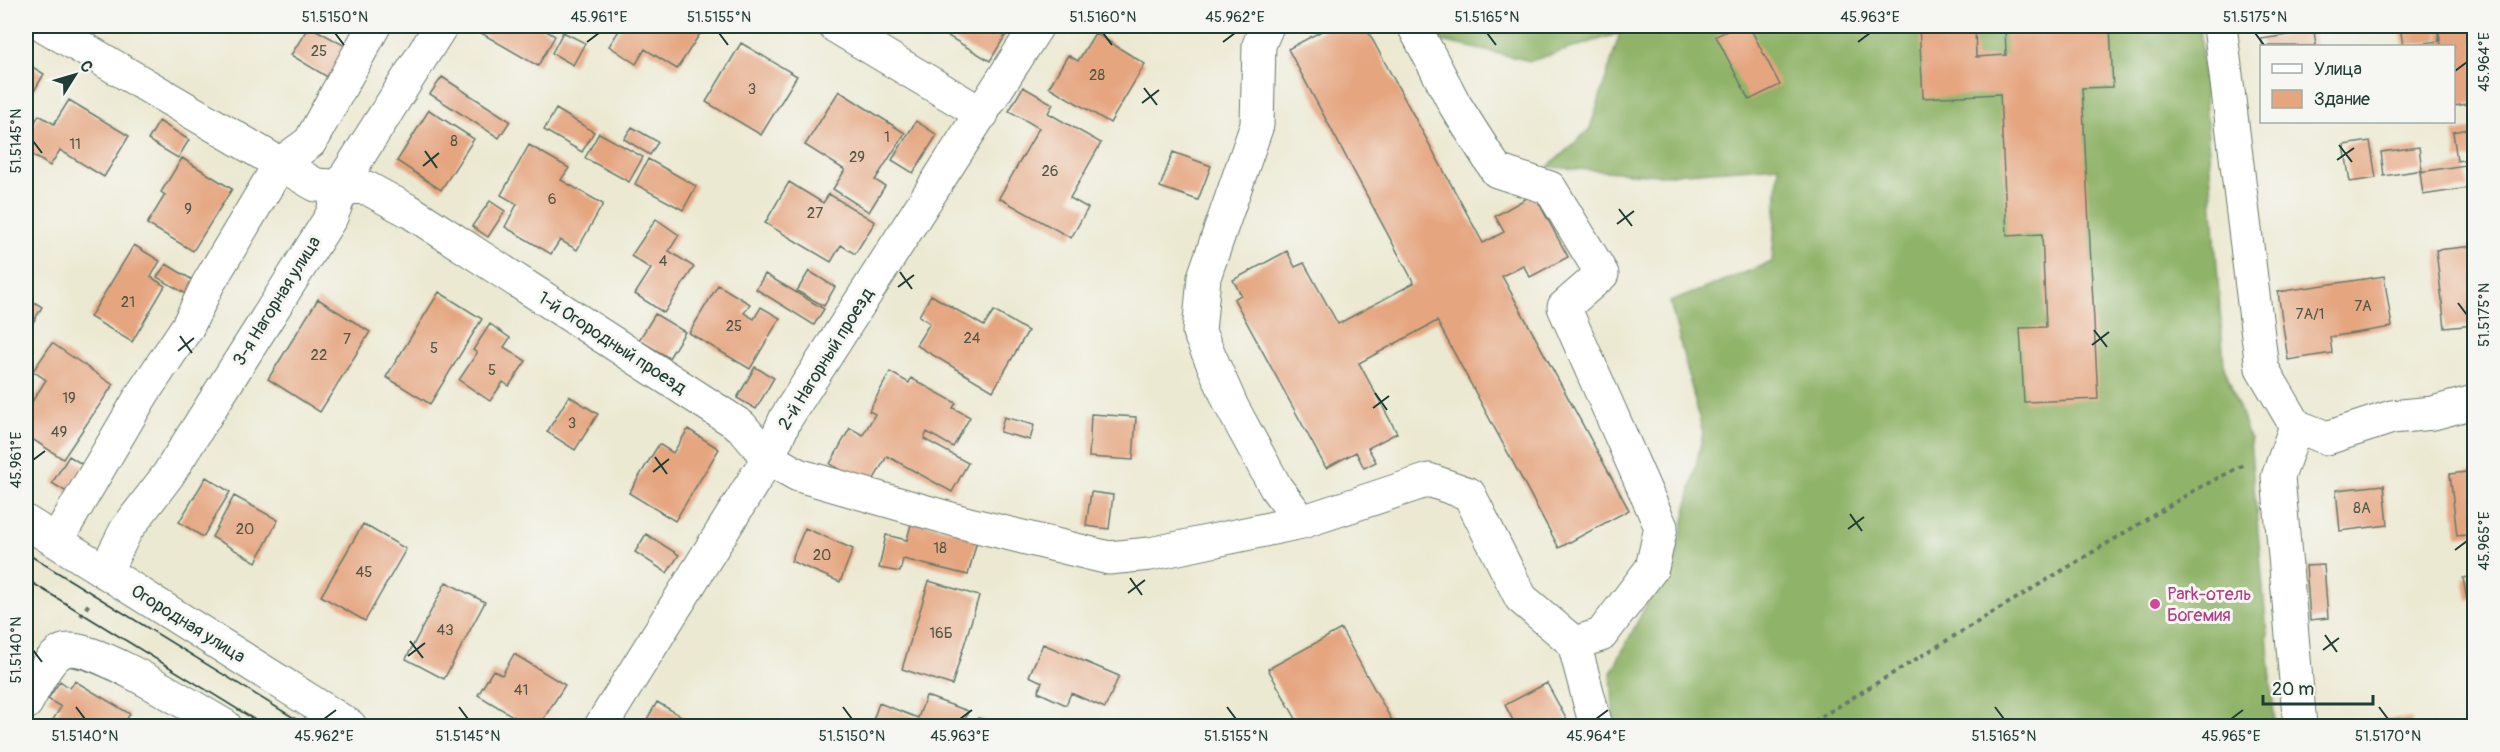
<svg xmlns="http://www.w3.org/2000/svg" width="2500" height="752" font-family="Pangolin,sans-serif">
  <rect width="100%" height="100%" fill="#f6f6f2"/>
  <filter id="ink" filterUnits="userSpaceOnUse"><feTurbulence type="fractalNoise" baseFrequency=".0167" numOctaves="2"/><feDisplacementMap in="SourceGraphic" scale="12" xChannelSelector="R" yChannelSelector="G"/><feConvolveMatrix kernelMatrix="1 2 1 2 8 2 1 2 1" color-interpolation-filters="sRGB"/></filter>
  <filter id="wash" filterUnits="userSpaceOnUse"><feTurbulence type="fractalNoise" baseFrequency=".008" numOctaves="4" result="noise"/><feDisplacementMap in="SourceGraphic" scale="24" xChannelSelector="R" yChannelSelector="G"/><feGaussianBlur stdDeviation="1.35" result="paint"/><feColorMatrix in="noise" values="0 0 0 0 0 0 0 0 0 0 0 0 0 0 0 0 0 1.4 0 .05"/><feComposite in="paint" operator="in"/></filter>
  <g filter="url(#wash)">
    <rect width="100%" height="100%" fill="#ece9d2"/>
    <!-- forest -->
    <path fill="#8fb368" stroke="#57784e" stroke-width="1.5" d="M1432,26h768l24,340 26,74 25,286h-661l-3,-53 69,-133 23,-107 -33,-131 102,-40 7,-96 -120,9 -111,-8 42,-38 30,-96 -89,28 -89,-20z"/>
    <g id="blocks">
      <!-- building -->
      <path fill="#e5a57f" d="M184,26h18l-5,8z
        M309,26l38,21 -18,31 -38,-23z
        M479,26h59l17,10 -17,30 -62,-36z
        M622,26h83l-28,43 -32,-20 -9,15 -27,-18z
        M931,26h80l-21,35z
        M1331,26h34l118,217 21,-11 -9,-16 39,-22 34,63 -38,20 -7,-12 -21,11 127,234 -70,38 -122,-227 -78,42 38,70 -29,15 8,14 -12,6 -8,-16 -30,16 -92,-169 7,-4 -8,-15 54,-29 8,16 9,-4 34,61 76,-41 -126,-234z
        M1737,26h12l31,59 -31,15 -33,-64z
        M1919,26h56l1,31 30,-2 -1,-29h105l3,61 -31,1 16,311 -74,3 -4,-74 26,-1 -4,-93 -35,2 -7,-142 -77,4z
        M2400,26h37l2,15 -36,5z
        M2438,26h36v77l-20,3v-60h-13z
        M2314,31l2,15h-53l-2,-7z
        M563,32l22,11 -12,22 -21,-12z
        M1095,33l50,31 -35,59 -61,-36 19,-32 10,6z
        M741,43l56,33 -36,59 -55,-33z
        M26,63l18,11 -18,31z
        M442,77l68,44 -11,17 -69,-44z
        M1023,87l30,17 -5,9 53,30 -31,55 18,10 -17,30 -72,-40 40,-70 -30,-17z
        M839,91l66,42 -30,47 10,6 -16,26 -36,-23 12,-19 -40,-25z
        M69,100l60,36 -25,41 -44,-27 -10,16 -24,-15v-14l13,-22 15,9z
        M556,109l38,23 -12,20 -38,-22z
        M429,110l45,29 -33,51 -44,-29z
        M159,121l30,19 -11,18 -30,-18z
        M916,121l21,14 -24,38 -21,-13z
        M632,127l26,15 -8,13 -26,-16z
        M2474,128v30l-17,3 -4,-29z
        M599,133l44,24 -14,25 -44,-24z
        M2370,141l6,37 -26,4 -6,-37z
        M529,145l40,23 -8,12 42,24 -26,46 -17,-10 -9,14 -46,-27 12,-23 -16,-9z
        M2419,147l3,23 -38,6 -3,-24z
        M1173,152l38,14 -13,34 -38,-13z
        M182,158l50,31 -39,62 -46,-27 18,-29 -4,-3z
        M648,159l48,27 -13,24 -48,-26z
        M2465,165l3,23 -45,7 -3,-23z
        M789,182l34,21 6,-9 46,28 -20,32 -14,-9 -10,17 -66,-39z
        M490,201l15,10 -17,26 -16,-11z
        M656,219l23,16 -10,16 25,16 -30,46 -29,-19 16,-25 -20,-13z
        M134,245l26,16 -9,16 14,9 -33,56 -42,-25z
        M2474,246v79l-29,3 -9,-78z
        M166,264l35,21 -8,13 -36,-21z
        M809,271l26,16 -11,19 -27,-15z
        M765,274l59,35 -10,16 -58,-36z
        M2384,276l8,51 -62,10 2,16 -44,7 -10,-68z
        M718,285l32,19 -6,9 10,6 7,-12 19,11 -30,51 -61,-36z
        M439,292l43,27 -52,85 -44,-27z
        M931,295l53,31 10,-15 34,20 -35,60 -77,-46 14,-22 -11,-7z
        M26,297l16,10 -11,19 -5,-3z
        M318,299l52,33 -50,80 -52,-33z
        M655,314l30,18 -16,26 -30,-18z
        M490,324l20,14 -6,9 22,14 -17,25 -6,-4 -13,19 -31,-21 18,-27 -4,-3z
        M52,343l61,42 -50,74 -37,-24v-24l20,-31 -13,-9z
        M755,367l19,11 -18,31 -19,-11z
        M890,372l19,11 2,-5 45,25 -3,5 17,9 -17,30 -26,-15 -3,7 44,24 -16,29 -65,-36 -17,30 -40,-22 20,-36 13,7 12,-21 -6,-3z
        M569,396l29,18 -23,36 -28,-18z
        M1091,414l45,3 -3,43 -44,-3z
        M1004,417l30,8 -4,15 -30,-8z
        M688,429l31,20 -44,72 -46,-28 30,-49 14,9z
        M69,456l16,10 -17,27 -16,-10z
        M2474,471v63l-17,2 -7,-62z
        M206,477l24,15 -27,45 -24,-15z
        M2384,485l4,40 -48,6 -4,-41z
        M1091,492l22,3 -4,34 -23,-3z
        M234,496l44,24 -22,42 -44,-25z
        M912,520l66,17 -10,38 -65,-16 -3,13 -21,-4 7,-33 21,5z
        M363,524l43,25 -41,72 -44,-25z
        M805,528l48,21 -13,33 -49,-21z
        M646,534l33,21 -12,18 -32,-21z
        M2324,565l4,53 -18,2 -4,-54z
        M2474,576v22l-7,2 -4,-22z
        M929,581l50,15 -27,89 -50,-16z
        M446,582l39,20 -41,77 -38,-20z
        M1341,629l54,97h-95l-32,-57z
        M1043,644l76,32 -14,32 -34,-15 -5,12 -28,-13 4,-10 -13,-6z
        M514,654l51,31 -26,41h-10l-51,-31 15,-25 9,5z
        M60,681l10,7 5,-7 55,33 -8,12h-73l12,-19 -13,-8z
        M1547,683l23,43h-54l-11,-21z
        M926,696l42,15 -5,15h-92l8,-23 39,15z
        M657,702l41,24h-55z
        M978,718l24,8h-27z
        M2412,718v8h-54v-4z"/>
    </g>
  </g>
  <g filter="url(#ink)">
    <use href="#blocks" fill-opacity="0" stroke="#67796b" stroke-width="1.5"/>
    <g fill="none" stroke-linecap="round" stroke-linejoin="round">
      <defs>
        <path id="minor" d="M45,26l271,159 51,3 44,24 330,214 27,32 30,17 171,49 140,34 41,-4 152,-32
          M835,26l147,88
          M1267,26l-8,19 -2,80 -53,152 -5,55 33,75 44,81 26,34 127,-42 40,14 52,104 53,45 22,83
          M1414,26l41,79 42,66 53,17 52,86 -38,33 97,220 -9,41 -51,67 -27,8
          M2220,26l42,342 34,58 -18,51 22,249
          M2296,426l31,12 65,-21 41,-4 41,-11
          M26,522l324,204
          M56,541l87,-148 45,-67 20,-42 72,-120 30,-22 64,-116
          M105,572l21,-42 42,-55 163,-258 17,-44 93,-147
          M26,703c9,-15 21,-45 37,-52 26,-11 135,60 162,75
          M601,726l167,-268 18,-40 251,-392"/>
      </defs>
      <!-- minor casing -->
      <use href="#minor" stroke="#67796b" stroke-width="35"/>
      <!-- path -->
      <path stroke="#67796b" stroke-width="4" stroke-dasharray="4.5 4.5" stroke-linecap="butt" d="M81,616l9,-14
        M1806,726l389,-236 50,-26"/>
      <!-- minor -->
      <use href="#minor" stroke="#fff" stroke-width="33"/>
      <!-- tram -->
      <path stroke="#1f3d34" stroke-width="1.5" d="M26,553l281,173
        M26,579l239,147"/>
    </g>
  </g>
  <!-- ticks -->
  <path fill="none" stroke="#1f3d34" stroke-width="2" d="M335,33l9,12M719,33l9,12M1103,33l9,12M1487,33l9,12M2255,33l9,12M587,42l12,-9M1223,42l12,-9M1858,42l12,-9M2455,71l12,-9M1144,88l13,17M1142,103l17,-13M33,141l9,12M2339,145l13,17M425,151l12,17M2337,160l17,-12M423,166l16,-13M1619,209l13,17M1617,224l17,-13M900,272l12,17M898,287l16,-12M2458,303l9,12M2094,330l13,17M180,336l12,17M2092,345l17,-13M178,351l16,-13M1375,393l12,17M1373,408l16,-12M655,457l12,17M33,460l12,-9M653,472l16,-13M1850,514l12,17M1848,529l16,-12M2455,550l12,-9M1130,578l12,17M1128,593l17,-13M2325,635l12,17M410,641l13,17M33,650l9,12M2323,650l16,-12M408,656l17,-13M76,707l9,12M459,707l9,12M843,707l9,12M1227,707l9,12M1995,707l9,12M2379,707l9,12M324,719l12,-9M960,719l12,-9M1596,719l12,-9M2231,719l12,-9"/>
  <!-- markers -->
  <circle fill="#d1479c" stroke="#f6f6f2" stroke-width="2" cx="2155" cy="604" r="6"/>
  <g text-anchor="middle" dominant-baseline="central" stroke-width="6" stroke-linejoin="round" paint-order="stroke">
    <!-- number labels -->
    <g font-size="15" fill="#505747">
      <text x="319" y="51">25</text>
      <text x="1097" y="75">28</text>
      <text x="752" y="89">3</text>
      <text x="887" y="137">1</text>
      <text x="454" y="141">8</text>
      <text x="75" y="144">11</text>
      <text x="857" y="157">29</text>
      <text x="1050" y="171">26</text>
      <text x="552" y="199">6</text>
      <text x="188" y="209">9</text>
      <text x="815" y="213">27</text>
      <text x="663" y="261">4</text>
      <text x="128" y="302">21</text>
      <text x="2363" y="306">7А</text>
      <text x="2310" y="314">7А/1</text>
      <text x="734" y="326">25</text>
      <text x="972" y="338">24</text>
      <text x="347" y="339">7</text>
      <text x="434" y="348">5</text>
      <text x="319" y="355">22</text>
      <text x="492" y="370">5</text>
      <text x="69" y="398">19</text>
      <text x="572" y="423">3</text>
      <text x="59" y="432">49</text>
      <text x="2362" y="508">8А</text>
      <text x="245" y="529">20</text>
      <text x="940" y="548">18</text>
      <text x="822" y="555">20</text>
      <text x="364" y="572">45</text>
      <text x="445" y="630">43</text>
      <text x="941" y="633">16Б</text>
      <text x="521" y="690">41</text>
    </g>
    <!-- street labels -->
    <g font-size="18" fill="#1f3d34" stroke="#f6f6f2">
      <text transform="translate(277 301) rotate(-58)">3-я Нагорная улица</text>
      <text transform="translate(612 343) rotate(33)">1-й Огородный проезд</text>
      <text transform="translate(826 359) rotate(-58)">2-й Нагорный проезд</text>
      <text transform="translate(188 624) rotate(32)">Огородная улица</text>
    </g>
    <!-- hotel labels -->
    <g font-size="18" fill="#b23c85" stroke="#f6f6f2" text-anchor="start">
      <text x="2167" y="594">Park-отель<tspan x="2167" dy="21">Богемия</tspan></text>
    </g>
  </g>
  <!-- margin -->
  <rect width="2500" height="752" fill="none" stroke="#f6f6f2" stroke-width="66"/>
  <!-- legend -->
  <rect x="2260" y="45" width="195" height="78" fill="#f6f6f2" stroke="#a0aca6" stroke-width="1.5"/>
  <rect x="2272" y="64" width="30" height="9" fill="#ffffff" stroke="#a0aca6" stroke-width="1.5"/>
  <text x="2314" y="75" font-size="18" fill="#1f3d34">Улица</text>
  <rect x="2272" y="90" width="30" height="18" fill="#e5a57f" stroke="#a0aca6" stroke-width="1.5"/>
  <text x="2314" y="105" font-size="18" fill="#1f3d34">Здание</text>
  <!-- north arrow -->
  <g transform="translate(75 75) rotate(53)" stroke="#f6f6f2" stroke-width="4.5" paint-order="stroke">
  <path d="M0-4.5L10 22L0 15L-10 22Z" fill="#1f3d34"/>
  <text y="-9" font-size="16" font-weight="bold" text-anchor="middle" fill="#1f3d34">С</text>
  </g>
  <!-- scale -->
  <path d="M2263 695v9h110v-9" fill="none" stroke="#1f3d34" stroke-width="3"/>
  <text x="2272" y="695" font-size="18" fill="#1f3d34" stroke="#f6f6f2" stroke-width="4.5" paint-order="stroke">20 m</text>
  <rect x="33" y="33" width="2434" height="686" fill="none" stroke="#1f3d34" stroke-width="2"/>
  <g font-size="15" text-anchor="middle" fill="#1f3d34">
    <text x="335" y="22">51.5150°N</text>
    <text x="599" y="22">45.961°E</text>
    <text x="719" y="22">51.5155°N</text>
    <text x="1103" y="22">51.5160°N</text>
    <text x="1235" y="22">45.962°E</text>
    <text x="1487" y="22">51.5165°N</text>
    <text x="1870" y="22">45.963°E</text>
    <text x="2255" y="22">51.5175°N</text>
    <text transform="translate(2484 62) rotate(-90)" y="5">45.964°E</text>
    <text transform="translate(16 141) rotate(-90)" y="5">51.5145°N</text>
    <text transform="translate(2484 315) rotate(-90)" y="5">51.5175°N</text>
    <text transform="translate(16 460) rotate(-90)" y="5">45.961°E</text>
    <text transform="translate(2484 541) rotate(-90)" y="5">45.965°E</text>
    <text transform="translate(16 650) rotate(-90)" y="5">51.5140°N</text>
    <text x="85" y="741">51.5140°N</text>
    <text x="324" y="741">45.962°E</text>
    <text x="468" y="741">51.5145°N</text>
    <text x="852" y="741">51.5150°N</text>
    <text x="960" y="741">45.963°E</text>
    <text x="1236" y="741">51.5155°N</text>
    <text x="1596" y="741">45.964°E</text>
    <text x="2004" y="741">51.5165°N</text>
    <text x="2231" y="741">45.965°E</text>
    <text x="2388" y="741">51.5170°N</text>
  </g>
</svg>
